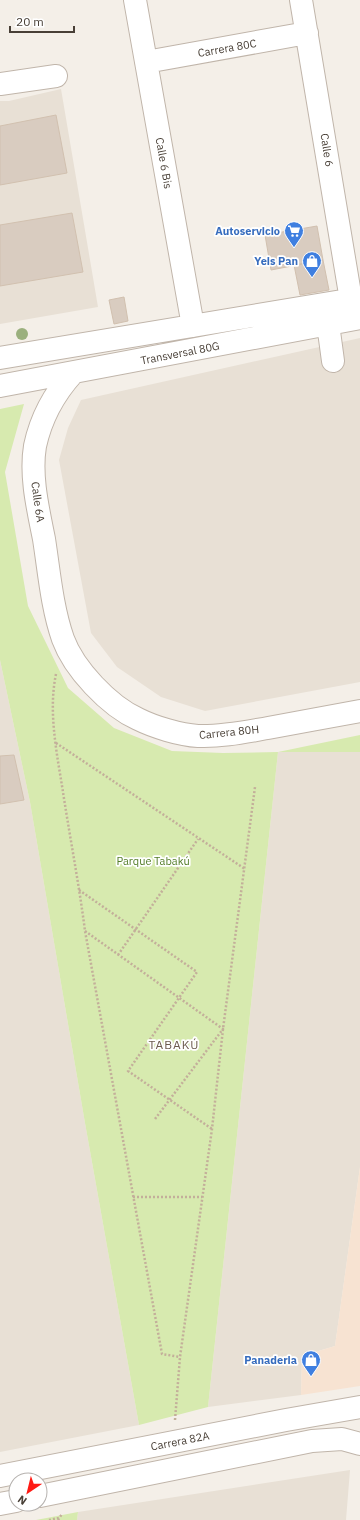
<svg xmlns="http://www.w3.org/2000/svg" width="360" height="1520" font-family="'IBM Plex Sans',sans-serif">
  <rect width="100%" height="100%" fill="#f4efe8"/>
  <!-- residential -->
  <path fill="#e8e0d5" d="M61,89l37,218 -98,17v-223h9z
    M360,338v344l-155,29 -44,-14 -44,-30 -26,-34 -32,-173 9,-32 13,-28z
    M0,660l30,142 55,321 54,302 -139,27z
    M278,752h82v415l-25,179 -33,10 -1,39 -93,12z
    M350,1470l-4,50h-269l1,-8z"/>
  <!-- commercial -->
  <path fill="#f7e3d2" d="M360,1167v219l-59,9 1,-39 33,-10z"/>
  <!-- green -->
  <path fill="#d7eaaf" d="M24,404l-19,68 23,134 40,82 46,40 58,23 51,2 55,-1 82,-17v17h-82l-70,655 -69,18 -54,-302 -55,-321 -30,-142v-251z
    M78,1512l-1,8h-41z"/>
  <!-- building -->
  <path fill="#d9ccc0" stroke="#d1c0af" d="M56,115l11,58 -67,12v-59z
    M72,213l11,59 -83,14v-61z
    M317,226l6,34 -52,10 -6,-35z
    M323,260l6,30 -29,5 -6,-30z
    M124,297l4,24 -14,3 -5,-24z
    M14,755l10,45 -24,4v-48z"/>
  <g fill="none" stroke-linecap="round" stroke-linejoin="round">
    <defs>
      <path id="minor" d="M135,0l58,326
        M301,0l50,300
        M146,62l161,-29
        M0,84l56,-8
        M328,324l5,37
        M0,358l360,-60
        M73,373c-19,21 -32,45 -38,73 -5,30 3,63 9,93 5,32 8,69 19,100 11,30 46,67 75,80 16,8 42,16 60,17 23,1 47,-4 70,-8 31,-6 61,-11 92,-17
        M0,386l360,-68
        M0,1476l286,-56 74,-13
        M40,1496l272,-55 30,-2 18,5
        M0,1504l16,-3"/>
    </defs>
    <!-- minor casing -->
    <use href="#minor" stroke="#c0b5aa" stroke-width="24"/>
    <!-- path -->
    <path stroke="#c3af9a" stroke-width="2.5" stroke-dasharray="2 2" stroke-linecap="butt" d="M56,674c-8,38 1,80 7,118 7,46 16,92 22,139l77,423 18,3
      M56,743l189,126
      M79,890l118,82 -69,99 84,58
      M85,931l138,98 -68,90
      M118,955l80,-116
      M133,1197h69
      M175,1420l5,-63 32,-228 11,-100 32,-242
      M49,1520l10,-2
      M58,1520l4,-6"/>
    <!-- minor -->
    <use href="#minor" stroke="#fff" stroke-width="22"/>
  </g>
  <!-- trees -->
  <circle fill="#9bb07e" cx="22" cy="334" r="6"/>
  <!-- icons -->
  <defs>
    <symbol id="supermarket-pin" viewBox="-11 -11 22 30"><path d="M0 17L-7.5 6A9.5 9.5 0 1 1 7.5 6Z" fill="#3f7fe0" stroke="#fff"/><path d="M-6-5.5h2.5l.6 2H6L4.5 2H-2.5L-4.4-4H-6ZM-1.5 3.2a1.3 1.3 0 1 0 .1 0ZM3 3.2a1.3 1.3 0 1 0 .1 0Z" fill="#fff"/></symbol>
    <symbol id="shop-pin" viewBox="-11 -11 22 30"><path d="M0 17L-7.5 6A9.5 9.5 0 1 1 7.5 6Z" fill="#3f7fe0" stroke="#fff"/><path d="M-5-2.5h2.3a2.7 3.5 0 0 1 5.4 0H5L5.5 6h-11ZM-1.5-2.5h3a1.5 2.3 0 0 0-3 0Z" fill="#fff"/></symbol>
  </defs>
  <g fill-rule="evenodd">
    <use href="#supermarket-pin" x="283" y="220" width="22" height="30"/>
    <use href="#shop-pin" x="301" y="250" width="22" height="30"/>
    <use href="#shop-pin" x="300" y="1349" width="22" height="30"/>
  </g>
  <g text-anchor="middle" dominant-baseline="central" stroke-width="3.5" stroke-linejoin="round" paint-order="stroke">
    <!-- street labels -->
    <g font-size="11" fill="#483f36" stroke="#fff">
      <text transform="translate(227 48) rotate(-10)">Carrera 80C</text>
      <text transform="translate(327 150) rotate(81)">Calle 6</text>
      <text transform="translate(164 163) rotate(80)">Calle 6 Bis</text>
      <text transform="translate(180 353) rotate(-11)">Transversal 80G</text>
      <text transform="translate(38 502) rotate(82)">Calle 6A</text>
      <text transform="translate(229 732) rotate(-6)">Carrera 80H</text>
      <text transform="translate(180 1441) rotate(-11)">Carrera 82A</text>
    </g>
    <!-- shop labels -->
    <g font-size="11" font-weight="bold" fill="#366cbe" stroke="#fff" text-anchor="end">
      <text x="280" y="231">Autoservicio</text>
      <text x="298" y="261">Yeis Pan</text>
      <text x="297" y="1360">Panaderia</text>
    </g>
    <!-- park labels -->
    <g font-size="11" fill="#527c27" stroke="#fff">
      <text x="153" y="861">Parque Tabakú</text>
    </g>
    <!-- neighbourhood labels -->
    <g font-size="12" letter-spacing="1" fill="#6b5b4d" stroke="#fff">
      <text x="174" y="1044">TABAKÚ</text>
    </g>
  </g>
  <!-- north arrow -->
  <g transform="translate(28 1492) rotate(215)"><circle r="19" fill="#ffffff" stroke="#b6b2af"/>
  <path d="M0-3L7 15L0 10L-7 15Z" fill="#ff1a14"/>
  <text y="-6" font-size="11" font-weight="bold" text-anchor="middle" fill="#483f36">N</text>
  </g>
  <!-- scale -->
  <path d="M10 26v6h64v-6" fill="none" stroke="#483f36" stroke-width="2"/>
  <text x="16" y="26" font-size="12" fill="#483f36" stroke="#ffffff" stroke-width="3" paint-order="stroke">20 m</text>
</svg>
